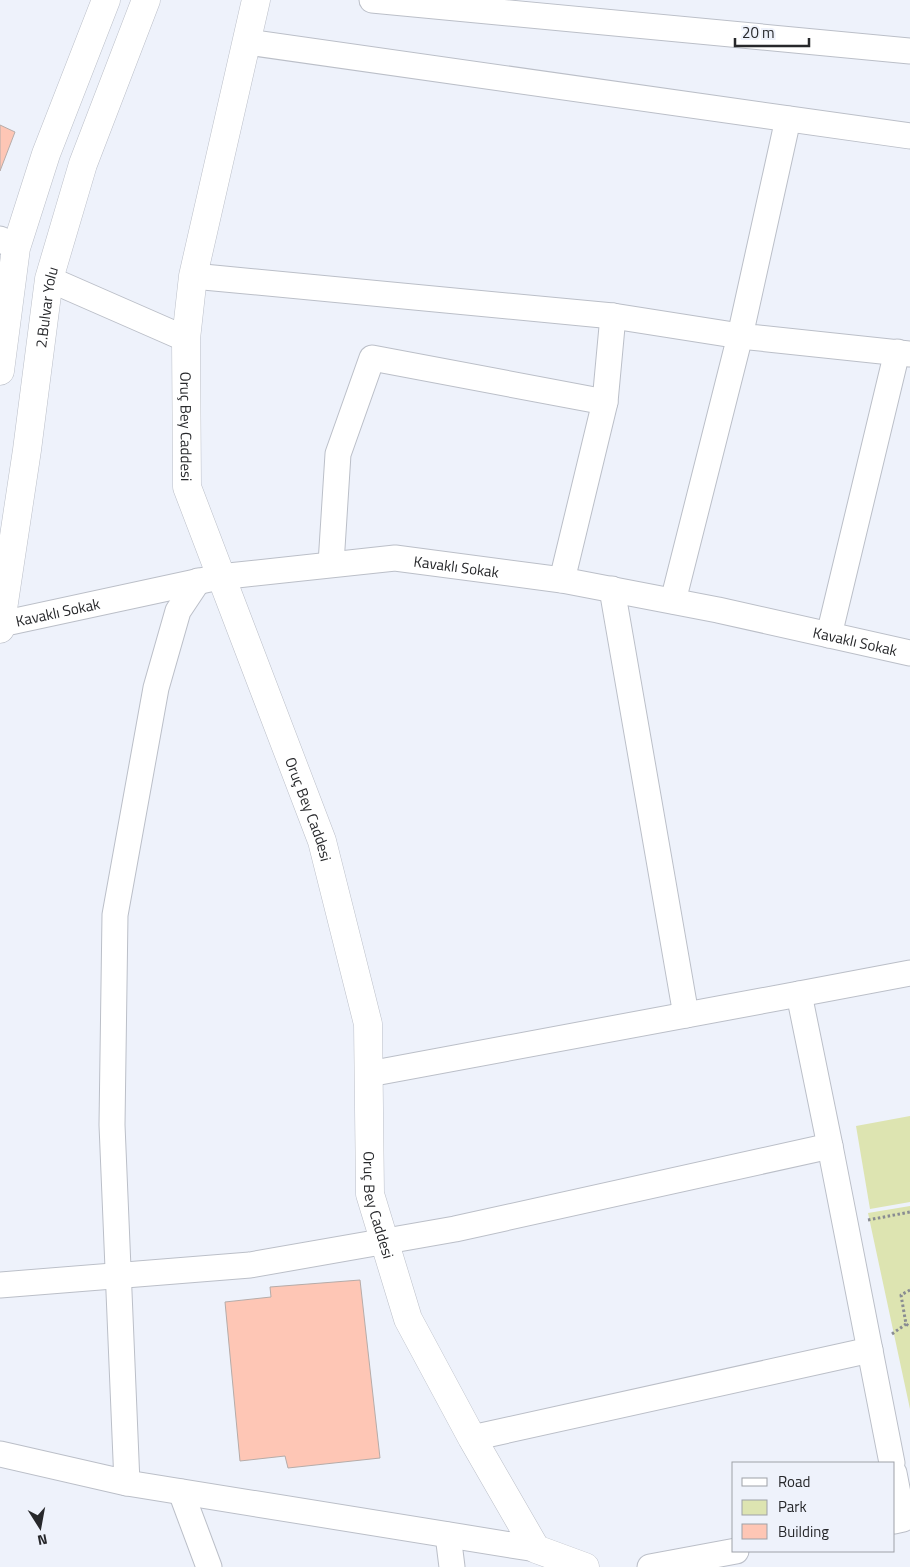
<svg xmlns="http://www.w3.org/2000/svg" width="910" height="1567" font-family="'Titillium Web',sans-serif">
  <rect width="100%" height="100%" fill="#eef2fb"/>
  <!-- green -->
  <path fill="#dde4b1" d="M910,1116v86l-40,7 -14,-83z
    M910,1206v203l-42,-196z"/>
  <!-- building -->
  <path fill="#fec6b5" stroke="#b6aca9" d="M0,125l15,7 -15,39z
    M360,1280l20,178 -92,10 -3,-12 -45,5 -15,-159 46,-5 -1,-10z"/>
  <g fill="none" stroke-linecap="round" stroke-linejoin="round">
    <defs>
      <g id="minor">
        <path d="M372,0l538,51"/>
        <path d="M247,42l663,94"/>
        <path d="M788,119l-48,217 170,18"/>
        <path d="M0,239l16,9"/>
        <path d="M193,276l420,40 127,20 -67,265"/>
        <path d="M49,279l137,60"/>
        <path d="M331,564l7,-110 34,-96 233,44"/>
        <path d="M562,580l43,-178 8,-86"/>
        <path d="M612,589l74,426"/>
        <path id="s1" d="M1,624l218,-47 176,-19 167,22 156,30 192,43"/>
        <path d="M829,635l68,-283"/>
        <path d="M799,994l111,-21"/>
        <path d="M369,1074l430,-80 31,152"/>
        <path d="M0,1285l250,-20 205,-36 375,-83 62,317"/>
        <path d="M472,1438l398,-88"/>
        <path d="M0,1454l127,29 -15,-358 3,-210 41,-227 22,-77 20,-30"/>
        <path d="M894,1473l9,46 -9,2"/>
        <path d="M127,1483l409,66"/>
        <path d="M181,1492l28,75"/>
        <path d="M448,1535l4,32"/>
        <path d="M650,1567l86,-16"/>
      </g>
      <g id="major">
        <path id="s2" d="M256,0l-63,276 -7,63 1,148 135,354 46,183 2,170 38,125 64,119 64,111 49,18"/>
        <path d="M0,371l16,-123 30,-94 60,-154"/>
        <path id="s3" d="M0,629l27,-179 22,-171 34,-115 63,-164"/>
      </g>
    </defs>
    <!-- minor casing -->
    <use href="#minor" stroke="#bbbfc8" stroke-width="27"/>
    <!-- major casing -->
    <use href="#major" stroke="#bbbfc8" stroke-width="29"/>
    <!-- path -->
    <path stroke="#898c92" stroke-width="3" stroke-dasharray="2.5 2.5" stroke-linecap="butt" d="M868,1220l42,-8
      M910,1290l-9,5 5,29 4,3
      M892,1334l14,-10"/>
    <!-- minor -->
    <use href="#minor" stroke="#fff" stroke-width="25"/>
    <!-- major -->
    <use href="#major" stroke="#fff" stroke-width="28"/>
  </g>
  <g text-anchor="middle" dominant-baseline="central" stroke-width="4" stroke-linejoin="round" paint-order="stroke">
    <!-- street labels -->
    <g font-size="15" fill="#27282b" stroke="#eef2fb">
      <text stroke="none"><textPath href="#s3" startOffset="325">2.Bulvar Yolu</textPath></text>
      <text stroke="none"><textPath href="#s2" startOffset="434">Oruç Bey Caddesi</textPath></text>
      <text stroke="none"><textPath href="#s1" startOffset="462">Kavaklı Sokak</textPath></text>
      <text stroke="none"><textPath href="#s1" startOffset="58">Kavaklı Sokak</textPath></text>
      <text stroke="none"><textPath href="#s1" startOffset="868">Kavaklı Sokak</textPath></text>
      <text stroke="none"><textPath href="#s2" startOffset="839">Oruç Bey Caddesi</textPath></text>
      <text stroke="none"><textPath href="#s2" startOffset="1244">Oruç Bey Caddesi</textPath></text>
    </g>
  </g>
  <!-- legend -->
  <rect x="732" y="1462" width="162" height="90" fill="#eef2fb" stroke="#9ea1a8"/>
  <rect x="742" y="1478" width="25" height="8" fill="#ffffff" stroke="#9ea1a8"/>
  <text x="778" y="1487" font-size="15" fill="#27282b">Road</text>
  <rect x="742" y="1500" width="25" height="15" fill="#dde4b1" stroke="#9ea1a8"/>
  <text x="778" y="1512" font-size="15" fill="#27282b">Park</text>
  <rect x="742" y="1524" width="25" height="15" fill="#fec6b5" stroke="#9ea1a8"/>
  <text x="778" y="1537" font-size="15" fill="#27282b">Building</text>
  <!-- north arrow -->
  <g transform="translate(40 1527) rotate(169)" stroke="#eef2fb" stroke-width="4" paint-order="stroke">
  <path d="M0-4L9 19L0 12L-9 19Z" fill="#27282b"/>
  <text y="-8" font-size="14" font-weight="bold" text-anchor="middle" fill="#27282b">N</text>
  </g>
  <!-- scale -->
  <path d="M735 38v8h74v-8" fill="none" stroke="#27282b" stroke-width="2.5"/>
  <text x="742" y="38" font-size="15" fill="#27282b" stroke="#eef2fb" stroke-width="4" paint-order="stroke">20 m</text>
</svg>
